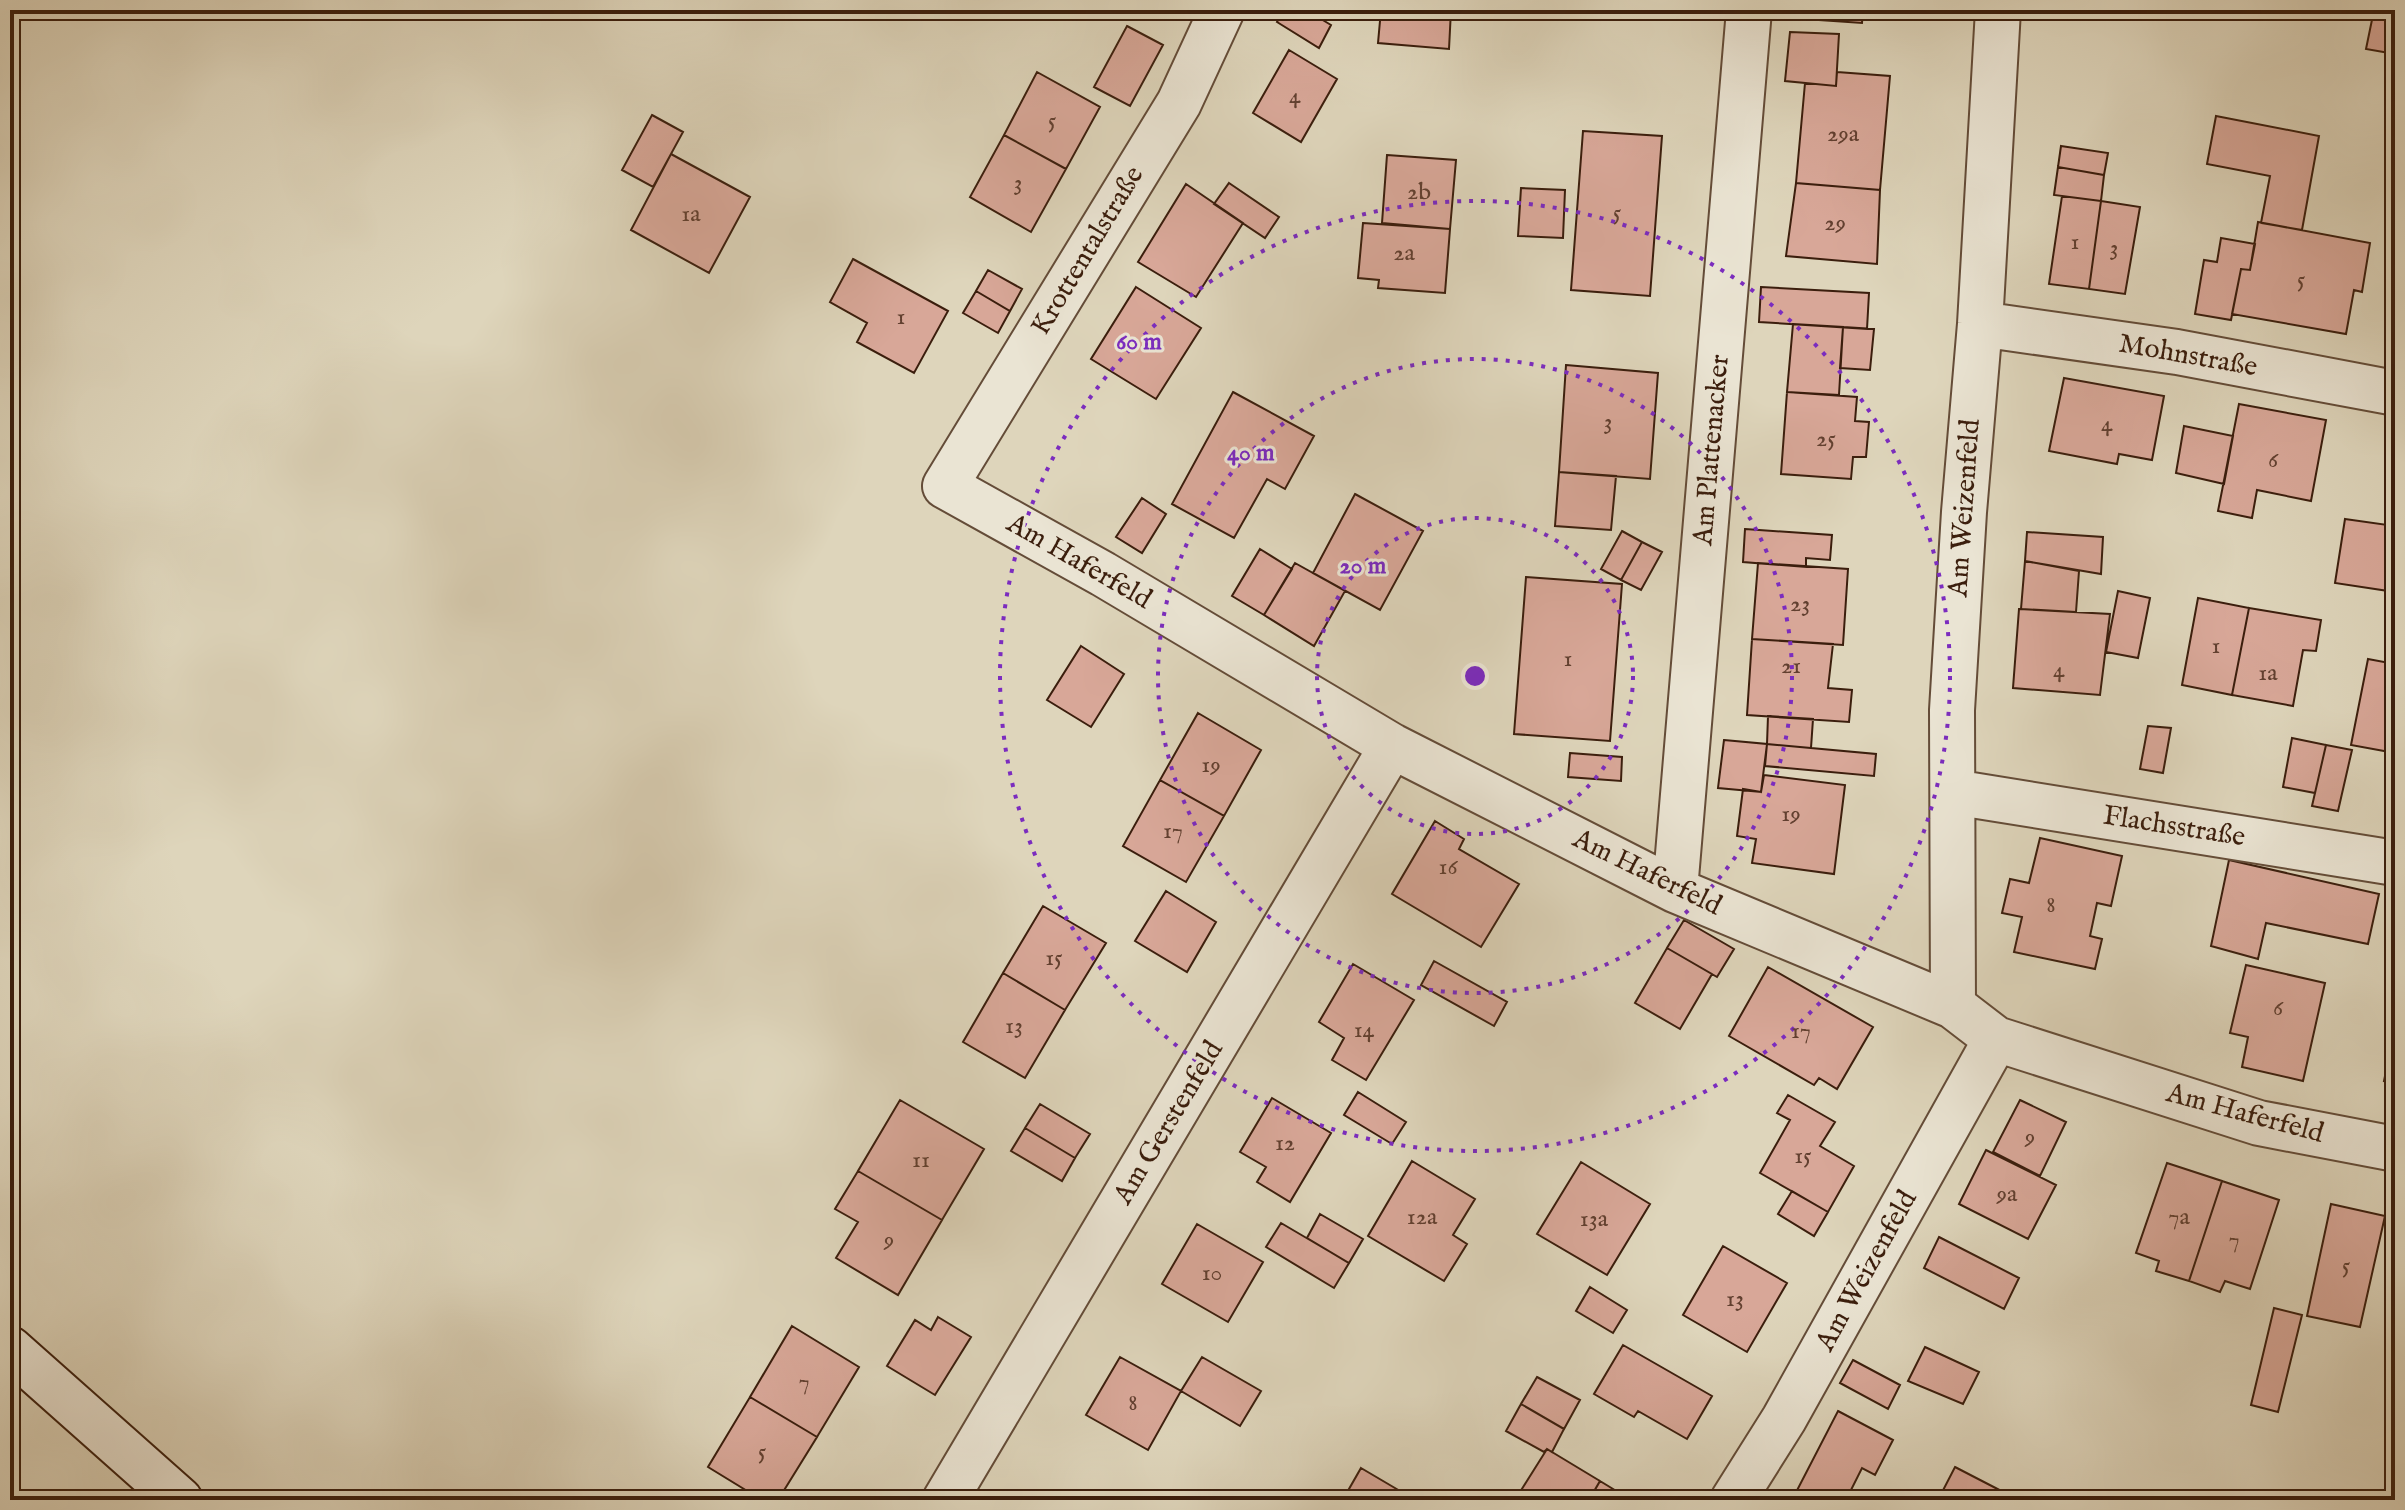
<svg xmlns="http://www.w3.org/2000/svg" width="2405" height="1510" font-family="'IM FELL English',serif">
  <rect width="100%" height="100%" fill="#ded5bb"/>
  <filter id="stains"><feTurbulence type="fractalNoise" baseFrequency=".0025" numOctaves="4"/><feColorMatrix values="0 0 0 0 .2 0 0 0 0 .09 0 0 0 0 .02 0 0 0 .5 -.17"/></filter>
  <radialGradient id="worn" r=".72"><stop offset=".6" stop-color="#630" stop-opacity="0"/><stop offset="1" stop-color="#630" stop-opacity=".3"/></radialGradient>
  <!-- building -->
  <path fill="#d8a798" stroke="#3b1e0d" stroke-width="2" d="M1284,10h22l25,15 -12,23 -42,-26z
    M1381,10h70l-2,39 -71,-6z
    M1806,10h57l-1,13 -57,-4z
    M2374,10h21v44l-29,-5z
    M1127,26l36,19 -33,61 -36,-19z
    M1790,32l49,2 -3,52 -51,-5z
    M1289,50l48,29 -36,63 -48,-29z
    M1037,72l63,35 -34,62 -62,-34z
    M1837,72l53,4 -10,114 -84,-7 9,-100 31,3z
    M652,115l31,17 -30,55 -31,-17z
    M2216,116l103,20 -17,94 -41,-7 9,-47 -63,-12z
    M1583,131l79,5 -12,160 -79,-6z
    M1004,135l62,34 -35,63 -61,-35z
    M2061,146l47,7 -4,22 -46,-8z
    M671,154l79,43 -41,76 -78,-43z
    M1387,155l69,5 -6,69 -68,-6z
    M2058,167l46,8 -3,26 -47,-6z
    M1229,183l50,34 -14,21 -51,-34z
    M1796,183l84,7 -3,74 -91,-8z
    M1186,184l57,39 -47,74 -58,-35z
    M1521,188l44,2 -2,48 -45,-2z
    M2062,196l39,5 -12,88 -40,-5z
    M2101,201l39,6 -15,87 -36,-5z
    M2258,222l112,21 -8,49 -8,-2 -8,44 -114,-20 9,-45 9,1z
    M1363,223l87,6 -5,64 -67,-5 1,-8 -21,-2z
    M2221,238l34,6 -5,26 -9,-1 -10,51 -36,-6 9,-54 13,2z
    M853,259l95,52 -34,62 -57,-31 10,-19 -37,-21z
    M988,270l34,19 -12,22 -34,-20z
    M1136,287l65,41 -45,71 -65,-40z
    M1761,287l108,6 -2,36 -108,-7z
    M976,291l34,20 -12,22 -35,-20z
    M1793,324l50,3 -4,68 -52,-3z
    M1843,327l31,2 -4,41 -30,-2z
    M1566,365l92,8 -8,106 -91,-7z
    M2064,378l100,18 -12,64 -33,-6 -2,10 -68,-13z
    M1233,392l81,44 -29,53 -18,-10 -33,59 -62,-34z
    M1787,392l70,5 -2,24 14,1 -3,35h-13l-2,22 -70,-5z
    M2239,404l87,16 -15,81 -54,-11 -5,28 -34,-7z
    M2184,426l49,10 -9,48 -48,-11z
    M2395,468v52l-9,-1z
    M1559,472l57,4 -5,54 -56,-4z
    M1355,494l68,37 -43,79 -67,-37z
    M1142,498l24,16 -24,39 -26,-16z
    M2345,519l50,7v66l-60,-9z
    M1745,529l87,6 -2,25 -24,-2v9l-63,-5z
    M1622,531l20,11 -21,38 -20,-11z
    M2027,532l76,5 -2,37 -76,-13z
    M1642,542l20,10 -21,38 -20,-10z
    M1260,549l32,20 -28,46 -32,-19z
    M2025,561l54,10 -3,41 -55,-3z
    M1295,563l50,28 -31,55 -50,-31z
    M1758,563l90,6 -5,76 -91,-6z
    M1526,577l96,7 -12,157 -96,-7z
    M2118,591l32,7 -12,60 -32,-6z
    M2198,598l51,10 -17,87 -50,-10z
    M2249,608l72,12 -5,31 -13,-1 -10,56 -61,-11z
    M2019,609l91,5 -10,81 -87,-7z
    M1752,639l81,5 -5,44 24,2 -3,32 -102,-7z
    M1081,646l43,28 -33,53 -44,-27z
    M2368,659l27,5v89l-44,-8z
    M1198,713l63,37 -37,66 -64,-36z
    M1768,716l45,3 -2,29 -44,-4z
    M2148,726l23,2 -8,45 -23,-4z
    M2292,738l34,7 -11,48 -32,-6z
    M1724,740l43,4 -6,48 -43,-4z
    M1767,744l109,10 -2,22 -109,-10z
    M2326,745l26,5 -14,61 -26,-5z
    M1570,753l52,4 -1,24 -53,-4z
    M1764,775l81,10 -11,89 -82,-11 4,-24 -19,-3 6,-47 18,3z
    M1160,780l64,36 -38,66 -63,-36z
    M1435,821l29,18 -5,10 60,35 -38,63 -89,-53z
    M2040,838l82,18 -11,50 -14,-3 -7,33 12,3 -7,30 -81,-17 8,-35 -20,-4 8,-34 19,4z
    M2229,860l150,34 -11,50 -102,-21 -8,36 -47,-13z
    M1166,891l50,31 -29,50 -52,-31z
    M1043,906l63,37 -41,67 -62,-37z
    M1684,920l50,29 -17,28 -50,-29z
    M1667,948l45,26 -32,55 -45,-26z
    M1434,961l73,41 -13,24 -73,-41z
    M1353,964l61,36 -48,80 -34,-20 12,-22 -25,-16z
    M2246,965l79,18 -22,98 -61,-14 6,-30 -18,-4z
    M1768,967l105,60 -36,62 -18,-11 -5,7 -85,-49z
    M1003,973l62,37 -40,68 -62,-36z
    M2393,1036l2,1v45l-11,-1z
    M1358,1092l48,30 -14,22 -48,-29z
    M1788,1095l47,27 -15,24 34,20 -26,46 -68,-39 30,-53 -13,-7z
    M1272,1098l59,35 -41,69 -33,-20 9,-15 -26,-15z
    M900,1100l84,49 -42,71 -84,-49z
    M2020,1100l46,22 -26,54 -47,-24z
    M1040,1104l50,30 -15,24 -50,-30z
    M1025,1128l50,30 -13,23 -51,-30z
    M1986,1150l70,35 -28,54 -69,-35z
    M1412,1161l63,38 -22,36 14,9 -23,37 -76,-45z
    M1581,1162l69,42 -43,71 -70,-41z
    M2167,1163l55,18 -33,100 -33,-10 3,-10 -23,-8z
    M858,1171l84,49 -44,75 -62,-37 22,-36 -23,-13z
    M2222,1181l57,19 -29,89 -25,-8 -5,11 -31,-11z
    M1792,1191l36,21 -14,24 -36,-22z
    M2331,1204l54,12 -25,111 -53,-11z
    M1320,1214l43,25 -14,24 -42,-25z
    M1281,1223l68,40 -15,25 -68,-41z
    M1197,1224l66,38 -35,60 -66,-38z
    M1939,1237l80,41 -15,31 -80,-41z
    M1723,1246l64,37 -40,69 -64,-37z
    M1590,1287l37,23 -14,23 -37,-22z
    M2274,1308l28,7 -24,97 -27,-7z
    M938,1317l33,20 -36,58 -48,-29 28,-46 16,10z
    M792,1326l67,41 -42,70 -67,-40z
    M1623,1345l89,51 -25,43 -49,-28 -4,6 -40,-23z
    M1925,1347l54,25 -16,32 -55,-23z
    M1120,1357l61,34 -33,59 -62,-35z
    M1202,1357l59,34 -21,35 -59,-35z
    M1853,1360l47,25 -12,24 -48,-26z
    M1537,1377l43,23 -16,29 -43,-25z
    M750,1397l67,40 -39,63h-16l-54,-33z
    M1521,1404l43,25 -12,23 -5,-3 -3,3 -38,-21z
    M1838,1411l55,29 -18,35 -13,-7 -16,32h-54z
    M1547,1449l53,32 -11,19h-74z
    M1955,1467l60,31 -1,2h-76z
    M1361,1468l39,23 -6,9h-26l-19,-11z
    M1600,1481l31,19h-42z"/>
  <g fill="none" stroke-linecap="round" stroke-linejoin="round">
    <defs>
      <path id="minor" d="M1222,10l-43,93 -234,383 158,88 289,172 283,144 278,116 43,33 263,84 136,26
        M1980,324l197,28 218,41
        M1953,792l442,71
        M1675,890l74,-880
        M1953,1006l-1,-296 12,-198 16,-188 18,-314
        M945,1500l447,-754
        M1733,1500l51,-81 212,-380"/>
      <path id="secondary" d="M10,1349l170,151"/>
    </defs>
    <!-- minor casing -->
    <use href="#minor" stroke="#644c38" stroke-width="48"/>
    <!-- secondary casing -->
    <use href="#secondary" stroke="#3b1e0d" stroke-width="48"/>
    <!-- minor -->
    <use href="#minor" stroke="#eae4d3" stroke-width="44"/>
    <!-- secondary -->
    <use href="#secondary" stroke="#eae4d3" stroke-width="44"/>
  </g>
  <!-- distance rings -->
  <g fill="none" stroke="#7b2cbf" stroke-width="4" stroke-dasharray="4 8">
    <circle cx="1475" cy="676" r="158"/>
    <circle cx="1475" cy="676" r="317"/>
    <circle cx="1475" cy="676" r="475"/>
  </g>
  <g text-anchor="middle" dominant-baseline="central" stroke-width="6" stroke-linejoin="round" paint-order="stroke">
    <!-- number labels -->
    <g font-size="24" fill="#624030">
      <text x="1295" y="96">4</text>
      <text x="1052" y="121">5</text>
      <text x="1843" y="134">29a</text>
      <text x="1018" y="183">3</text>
      <text x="1419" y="192">2b</text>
      <text x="1617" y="213">5</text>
      <text x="691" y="214">1a</text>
      <text x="1835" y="223">29</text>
      <text x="2075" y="242">1</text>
      <text x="2114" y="248">3</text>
      <text x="1404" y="253">2a</text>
      <text x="2301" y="280">5</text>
      <text x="901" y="317">1</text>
      <text x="1608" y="422">3</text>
      <text x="2107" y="424">4</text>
      <text x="1826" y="439">25</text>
      <text x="2273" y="460">6</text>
      <text x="1800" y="604">23</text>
      <text x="2216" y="646">1</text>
      <text x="1568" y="659">1</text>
      <text x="1791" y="666">21</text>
      <text x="2059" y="670">4</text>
      <text x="2268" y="673">1a</text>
      <text x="1211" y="765">19</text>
      <text x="1791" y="814">19</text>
      <text x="1173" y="831">17</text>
      <text x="1448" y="867">16</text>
      <text x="2051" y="905">8</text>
      <text x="1054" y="958">15</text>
      <text x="2278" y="1008">6</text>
      <text x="1014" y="1026">13</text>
      <text x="1364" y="1030">14</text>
      <text x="1801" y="1031">17</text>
      <text x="2030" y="1137">9</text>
      <text x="1285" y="1143">12</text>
      <text x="1803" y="1156">15</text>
      <text x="921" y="1160">11</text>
      <text x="2007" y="1194">9a</text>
      <text x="1422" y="1217">12a</text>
      <text x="2179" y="1217">7a</text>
      <text x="1594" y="1219">13a</text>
      <text x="889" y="1240">9</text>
      <text x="2234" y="1240">7</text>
      <text x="2346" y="1266">5</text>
      <text x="1212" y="1273">10</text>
      <text x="1735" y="1299">13</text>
      <text x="804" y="1382">7</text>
      <text x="1133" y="1403">8</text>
      <text x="762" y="1452">5</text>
    </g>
    <!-- street labels -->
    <g font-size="28" fill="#3b1e0d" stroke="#eae4d3">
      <text transform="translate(1088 251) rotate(-59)">Krottentalstraße</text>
      <text transform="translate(2188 356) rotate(10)">Mohnstraße</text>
      <text transform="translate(1712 450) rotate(-85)">Am Plattenacker</text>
      <text transform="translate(1965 508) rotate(-86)">Am Weizenfeld</text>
      <text transform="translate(1079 562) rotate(30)">Am Haferfeld</text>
      <text transform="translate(2174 827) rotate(9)">Flachsstraße</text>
      <text transform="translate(1647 873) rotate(26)">Am Haferfeld</text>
      <text transform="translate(2245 1114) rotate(15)">Am Haferfeld</text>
      <text transform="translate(1169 1123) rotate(-59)">Am Gerstenfeld</text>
      <text transform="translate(1867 1271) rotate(-61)">Am Weizenfeld</text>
    </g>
  </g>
  <circle cx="1475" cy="676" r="12" fill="#7b2cbf" stroke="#eae4d3" stroke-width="4"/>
  <g font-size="24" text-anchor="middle" font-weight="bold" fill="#7b2cbf" stroke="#eae4d3" stroke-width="6" stroke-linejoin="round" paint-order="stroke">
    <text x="1139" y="349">60 m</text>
    <text x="1251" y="460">40 m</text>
    <text x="1363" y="573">20 m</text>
  </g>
  <!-- margin -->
  <rect width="2405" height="1510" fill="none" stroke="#ded5bb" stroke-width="40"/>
  <rect x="12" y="12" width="2381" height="1486" fill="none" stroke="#3b1e0d" stroke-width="4"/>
  <rect x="20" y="20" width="2365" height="1470" fill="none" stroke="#3b1e0d" stroke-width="2"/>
  <rect width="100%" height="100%" filter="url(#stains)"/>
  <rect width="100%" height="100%" fill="url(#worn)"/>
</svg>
